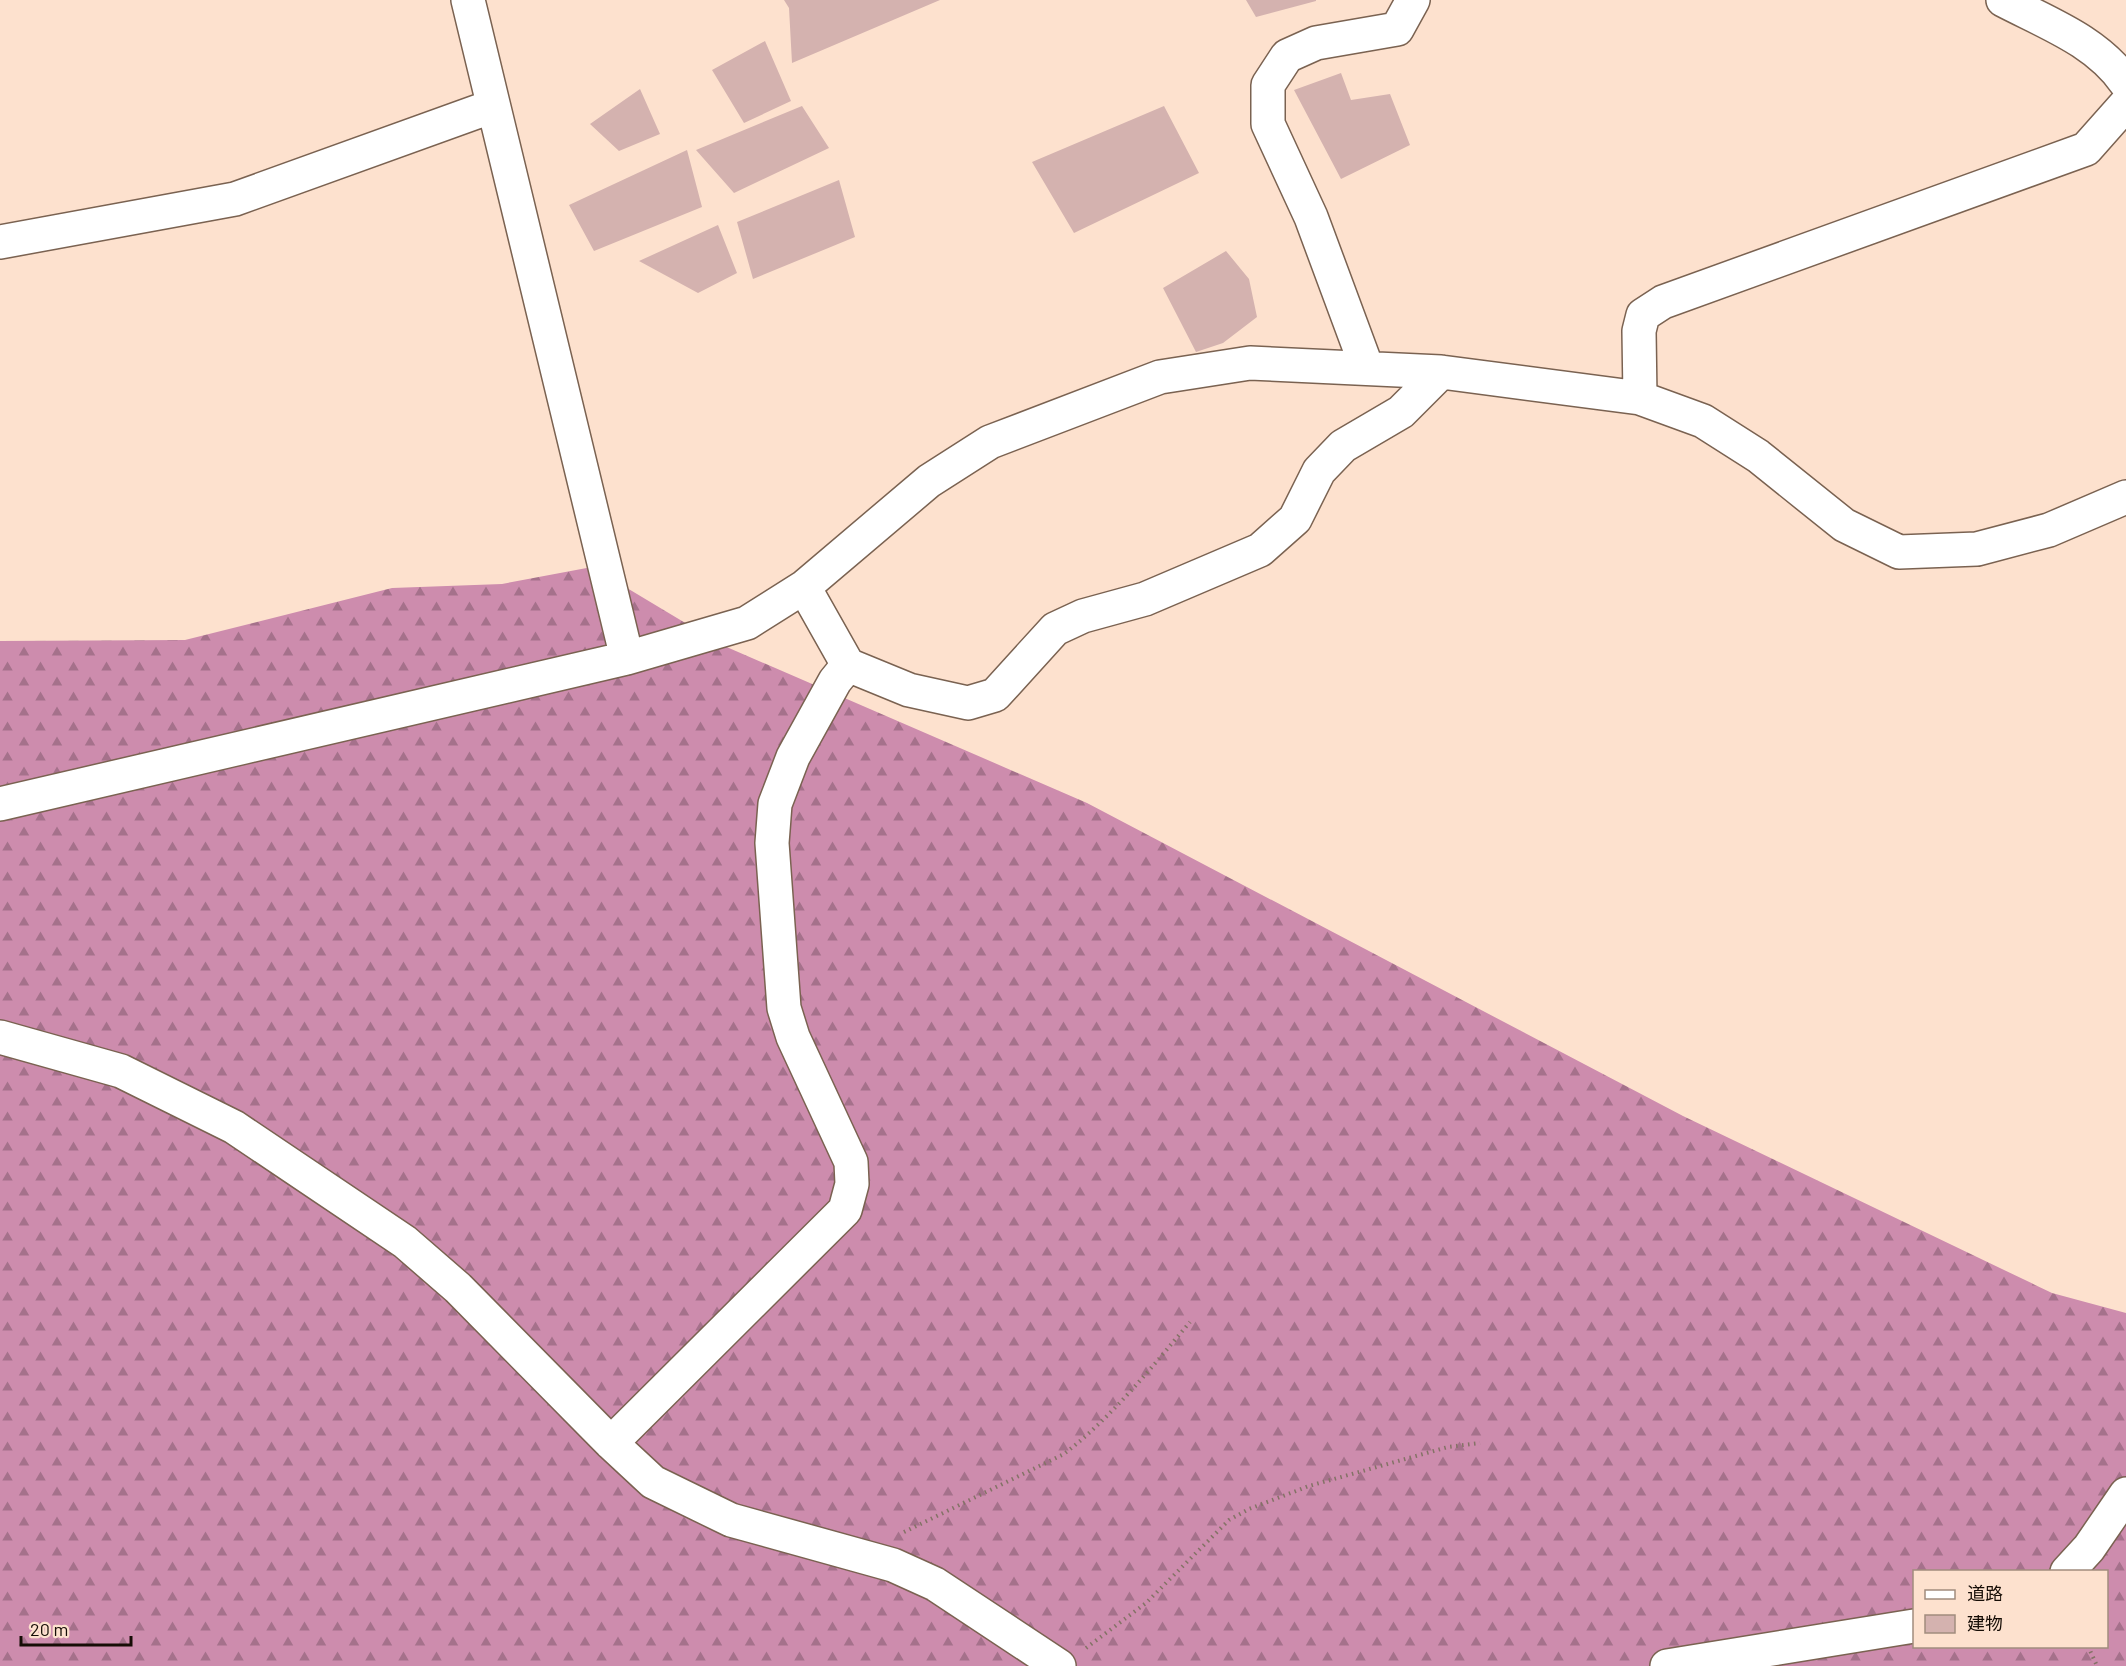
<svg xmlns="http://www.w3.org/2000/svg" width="2126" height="1666" font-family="Barlow,'Noto Sans JP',sans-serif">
  <defs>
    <pattern id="forest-firs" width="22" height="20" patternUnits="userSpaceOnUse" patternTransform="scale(1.5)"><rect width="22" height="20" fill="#cd8cad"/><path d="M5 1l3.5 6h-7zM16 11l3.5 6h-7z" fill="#a5718b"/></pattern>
  </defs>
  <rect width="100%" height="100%" fill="#fde1ce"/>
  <!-- forest -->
  <path fill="url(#forest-firs)" fill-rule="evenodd" d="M592,567l130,78 365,158 596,313 369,177 74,20v353h-2126v-1025l185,-1 207,-52 110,-4zM1914,1572h192v74h-192z"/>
  <!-- building -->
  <path fill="#d4b2af" d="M784,0h156l-148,63 -3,-55z
    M1246,0h70v1l-60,16z
    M765,41l26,60 -47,22 -32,-53z
    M1341,73l10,27 39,-6 20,51 -69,34 -47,-89z
    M640,89l20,45 -41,17 -29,-27z
    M802,106l27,42 -95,45 -38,-43z
    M1164,106l35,67 -125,60 -42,-71z
    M687,150l15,57 -108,44 -25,-46z
    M839,180l16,57 -102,42 -16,-57z
    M718,225l19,48 -39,20 -59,-32z
    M1226,251l23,28 8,38 -34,26 -27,9 -33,-64z"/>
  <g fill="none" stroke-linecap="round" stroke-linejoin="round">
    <defs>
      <path id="minor" d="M468,0l159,658 120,-35 57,-36 125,-106 61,-39 170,-65 90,-14 191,9 199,26 63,23 55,35 86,69 55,27 78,-3 72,-19 77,-33
        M2003,0c44,23 94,41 123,83
        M0,242l235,-43 258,-93
        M1367,368l-56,-151 -43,-93v-39l19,-29 29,-13 81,-14 16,-29
        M1640,398l-1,-67 4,-16 20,-13 423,-153 40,-45
        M804,587l44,78 61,25 59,13 27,-8 60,-66 28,-13 62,-17 115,-49 35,-31 24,-48 24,-25 58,-34 40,-40
        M0,804l627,-146
        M0,1037l121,34 113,56 171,115 53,46 153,155 42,39 78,38 162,45 42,19 124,82
        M611,1443l234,-233 7,-26 -1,-22 -58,-125 -9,-29 -12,-165 3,-39 18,-47 42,-76 13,-16
        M2067,1572l22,-24 37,-54
        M1667,1666l247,-40"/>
    </defs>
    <!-- minor casing -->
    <use href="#minor" stroke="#7a6251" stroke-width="36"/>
    <!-- path -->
    <path stroke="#847266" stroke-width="4" stroke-dasharray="1.5 4.5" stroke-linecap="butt" d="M904,1532l160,-78c48,-37 87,-86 126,-132
      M2088,1646l9,20
      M1086,1648l60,-45 83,-83 20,-11 60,-23 139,-39 32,-4"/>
    <!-- minor -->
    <use href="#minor" stroke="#fff" stroke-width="33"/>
  </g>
  <!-- legend -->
  <rect x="1913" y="1570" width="195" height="78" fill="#fde1ce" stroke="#a18c7e" stroke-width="1.5"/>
  <rect x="1925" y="1590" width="30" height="9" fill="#ffffff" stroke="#a18c7e" stroke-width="1.5"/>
  <text x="1967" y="1600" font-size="18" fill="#160d06">道路</text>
  <rect x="1925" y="1615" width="30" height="18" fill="#d4b2af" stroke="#a18c7e" stroke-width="1.5"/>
  <text x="1967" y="1630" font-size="18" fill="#160d06">建物</text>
  <!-- scale -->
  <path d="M21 1636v9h110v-9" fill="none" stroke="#160d06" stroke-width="3"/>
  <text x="30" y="1636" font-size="18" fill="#160d06" stroke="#fde1ce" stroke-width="4.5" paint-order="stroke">20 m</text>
</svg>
